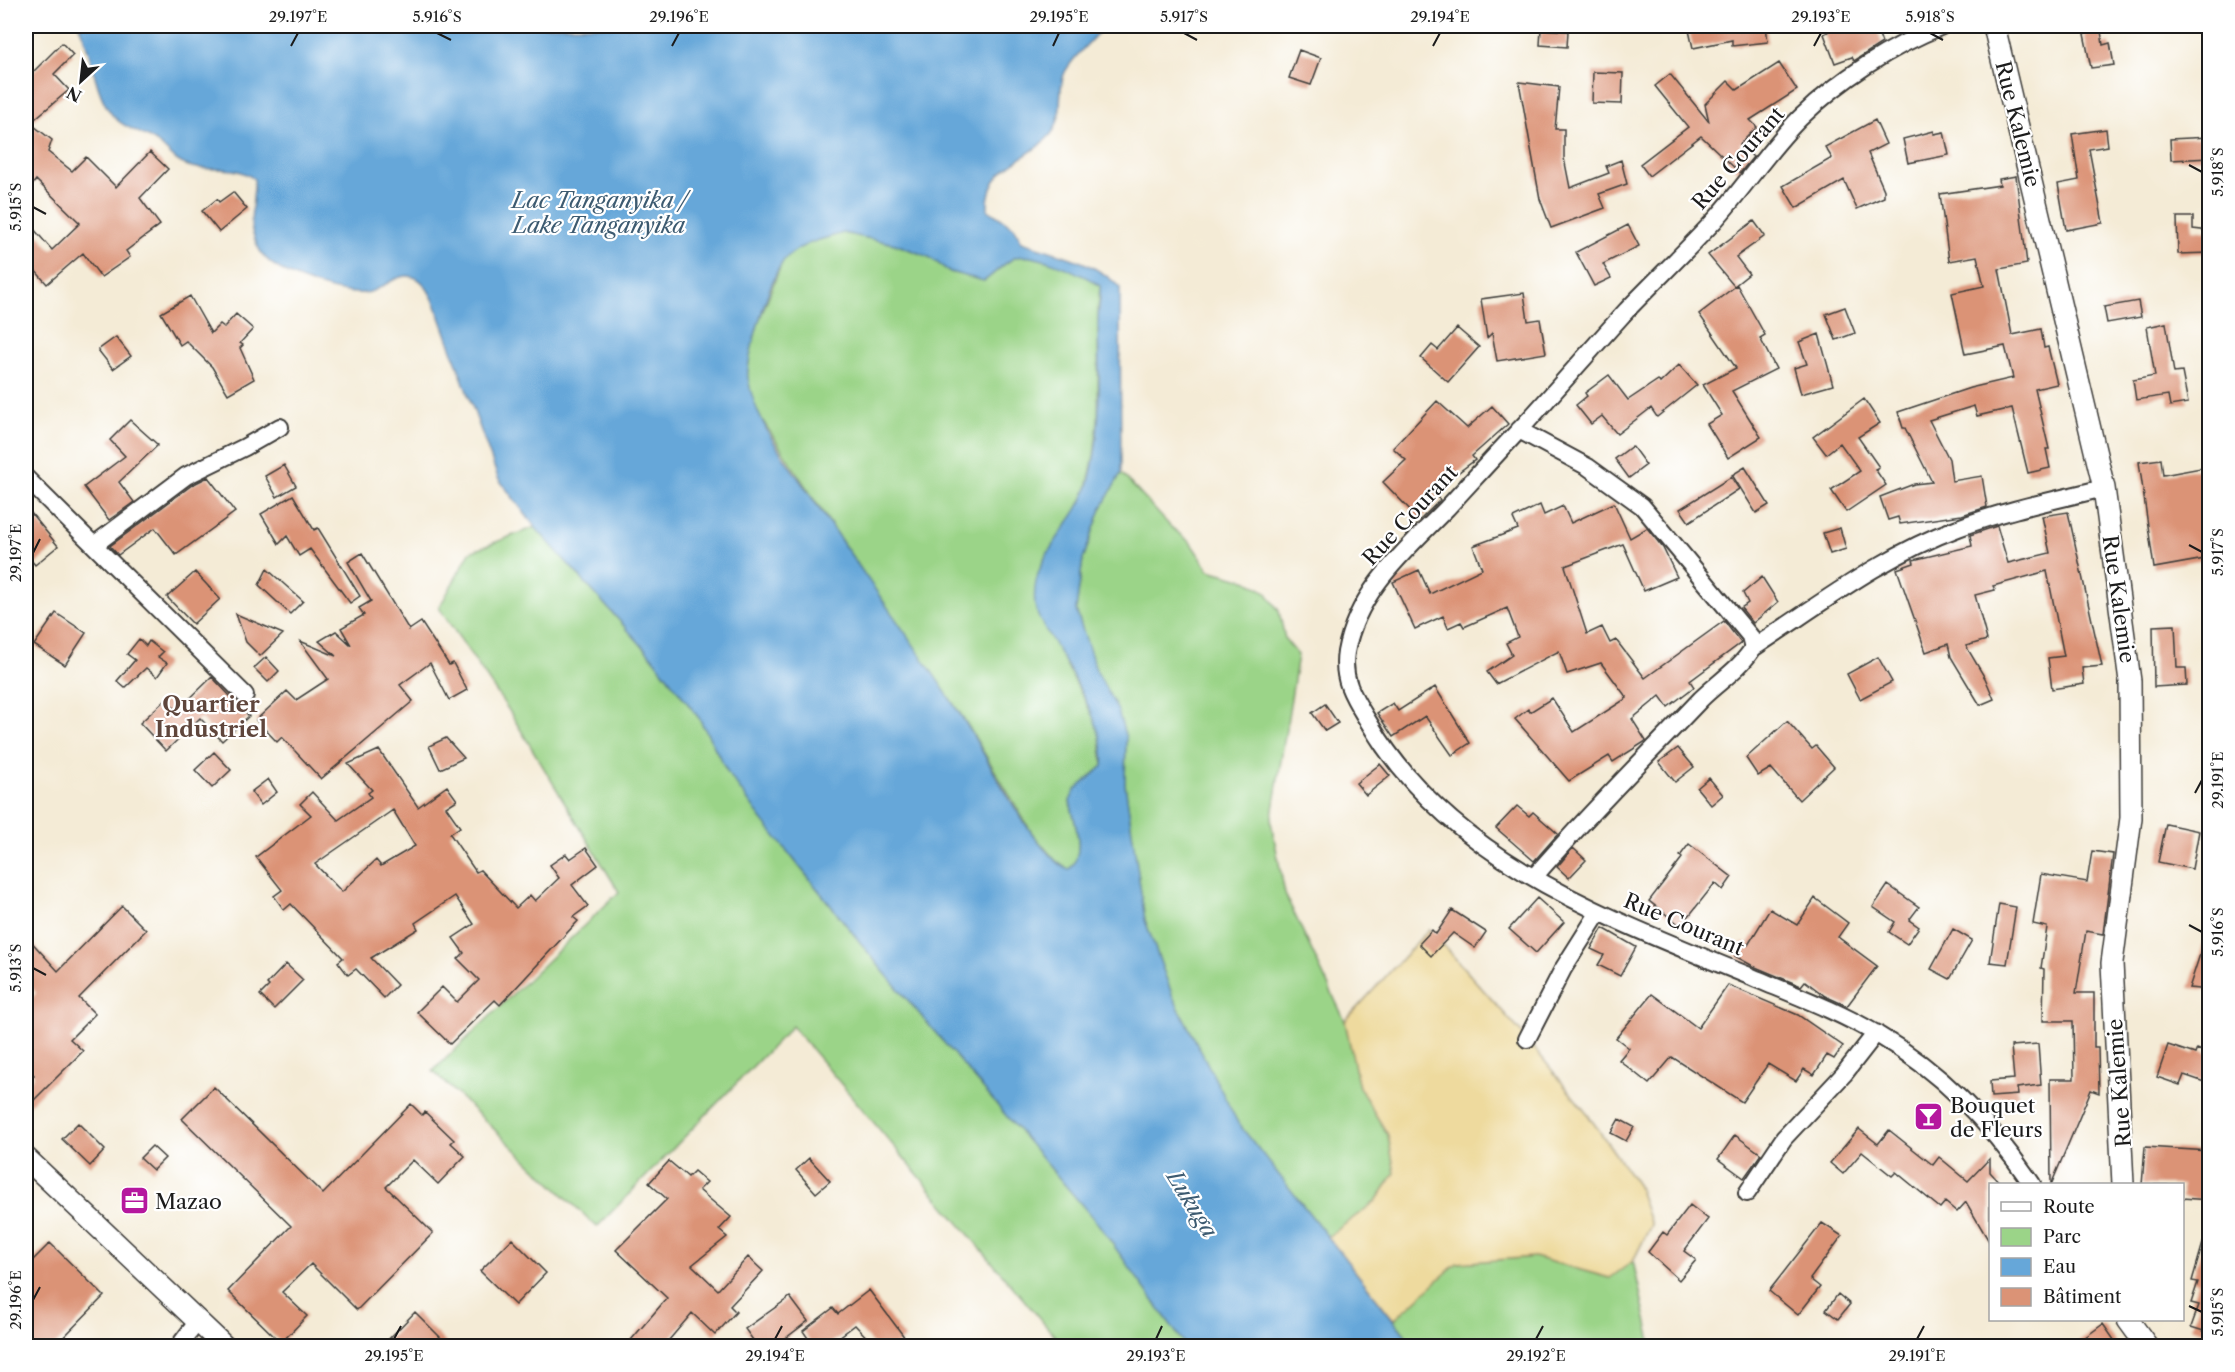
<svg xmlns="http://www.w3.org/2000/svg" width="2235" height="1372" font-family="'Libre Caslon Text',serif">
  <rect width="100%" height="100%" fill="#fff"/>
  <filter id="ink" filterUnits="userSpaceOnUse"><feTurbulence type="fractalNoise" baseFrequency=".0167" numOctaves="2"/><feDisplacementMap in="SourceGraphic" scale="12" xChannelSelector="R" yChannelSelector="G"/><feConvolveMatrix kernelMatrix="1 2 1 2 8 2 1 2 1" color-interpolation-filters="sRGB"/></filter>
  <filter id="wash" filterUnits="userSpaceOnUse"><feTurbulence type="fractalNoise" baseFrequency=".008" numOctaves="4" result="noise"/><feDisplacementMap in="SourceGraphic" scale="24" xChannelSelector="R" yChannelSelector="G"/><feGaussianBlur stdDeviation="1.35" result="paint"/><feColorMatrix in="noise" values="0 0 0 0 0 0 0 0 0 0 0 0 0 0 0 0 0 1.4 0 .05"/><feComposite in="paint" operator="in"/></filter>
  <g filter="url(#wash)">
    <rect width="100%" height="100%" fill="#f4ebd6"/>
    <!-- green -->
    <path fill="#9bd488" stroke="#5c7852" stroke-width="1.5" d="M843,233l52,11 34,13 21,15 34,9c10,-7 20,-18 30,-23 16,-8 73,17 86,28l-2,23v111l-4,35 -7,33 -51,119 63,121 4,38 -13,11 -20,24c4,20 17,52 -1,69l-13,-9 -24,-28 -68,-114 -104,-150 -105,-160 -8,-33 4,-27 8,-28 24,-61 21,-16z
      M1121,473l50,54 19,15 19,28 39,11 18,11 13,19 6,28 13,16 -27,167 14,72 60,127 14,66 29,48 7,38 -19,28 -48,36 -90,-114 -65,-126 -28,-77 -20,-136 1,-46 -8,-27 -22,-41 -20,-60 7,-51 18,-50z
      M535,527l118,131 46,60 29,55 67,88 89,111 215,253 87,121h-123l-271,-320 -195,201 -164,-156 186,-179 -111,-183 -69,-101 31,-56z
      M1534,1257l75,21 24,-17 19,85h-238l-20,-26 62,-57z"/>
    <!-- sand -->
    <path fill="#eeda9e" stroke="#857b5d" stroke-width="1.5" d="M1429,929l98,110 61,76 50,71 13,39 -18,36 -23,17 -76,-21 -77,6 -63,57 -66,-83 48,-36 19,-28 -7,-38 -29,-48 -14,-66z"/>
    <!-- water -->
    <path fill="#66a7d9" stroke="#41627a" stroke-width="1.5" fill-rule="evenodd" d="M79,26h1025c-12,15 -30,29 -39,46 -9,18 1,43 -14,62 -25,30 -65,30 -63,76l26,17 8,15c33,12 73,18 98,46l1,185 -20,36 -18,50 -7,51 20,60 22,41 8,27 -1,46 20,136 28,77 65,126 176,223h-228l-87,-121 -215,-253 -121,-151 -35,-48 -29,-55 -46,-60 -118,-131 -37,-49 -63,-175c-6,-11 -12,-27 -28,-27 -15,0 -27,16 -42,17 -26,2 -86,-17 -102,-38 -5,-6 -9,-18 -11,-25 -3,-10 3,-37 2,-51 -20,-16 -42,-6 -66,-13 -14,-4 -20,-16 -32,-24 -12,-9 -28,-12 -40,-23 -22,-21 -23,-66 -37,-93zM843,233l52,11 34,13 21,15 34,9c10,-7 20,-18 30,-23 16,-8 73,17 86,28 1,13 -2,24 -2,37 1,53 5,111 -10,163 -13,42 -59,69 -53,119 2,14 13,28 20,40 19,33 52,85 48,121l-28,24 -5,11c4,20 17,51 -1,69 -38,-19 -81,-113 -106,-151 -47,-74 -100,-145 -149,-218 -25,-38 -59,-77 -66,-123 -3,-18 24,-108 38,-120 16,-15 36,-19 57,-25z"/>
    <g id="blocks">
      <!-- building -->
      <path fill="#db9376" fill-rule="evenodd" d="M1688,26h78l2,16 -36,4v-6l-39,8z
        M1837,26h39l6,17 -28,18 -2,-4 -17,6 -11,-29z
        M1541,29l27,2 -1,16 -27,-2z
        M2101,31l2,14 7,-2 4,22 -23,3 -7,-34z
        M62,43l11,12 -19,19 15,16 -39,33 22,17 -4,12 24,19 14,-14 30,30 34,-35 18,17 -28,29 20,27 -34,26 4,6 -29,20 -18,-24 -36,31 -21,-24v-40l26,30 28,-27 -44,-43 -10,13v-114z
        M1299,50l22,8 -10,27 -22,-7z
        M1779,63l18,27 -47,30 7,7 -17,17 13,13 -13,16 -39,-37 -52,40 -9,-12 48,-37 -33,-41 15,-12 39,48 -4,-18 23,-23 9,9z
        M1593,72l30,1 -1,31 -30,-1z
        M1519,82l40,5 -4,42h9v29l6,30 39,-15 -3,-7 15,-6 6,24 -28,10 6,14 -54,20 -11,-29z
        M1875,120l11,24 -18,9 16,37v7l-27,12 -13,-29 -48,28 -13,-22 49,-28 -7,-11z
        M2106,129l2,17 -19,3 14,74 -37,7 -8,-46 21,-4 -7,-46z
        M1934,131v3l10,-2 5,23 -41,8 -5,-24z
        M2210,137v21l-39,2 -1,-21z
        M2016,176l11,88 -28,5 13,66 29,-6 3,19 4,-1 9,37 -22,5 14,60h-3l4,19 -22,5 -16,-65 -35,8 -3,-10 -45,14 20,39 3,22 30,-5 5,31 -25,8 -62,9 -2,-7 -10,3 -8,-23 34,-13 18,-2 -27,-54h-2l-5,-16 72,-24 43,-10 -8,-32 -40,8 -13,-61 32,-7 -7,-30 -28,5 -9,-67 60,-9 -1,-6z
        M233,192l14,17 -28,23 -17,-21 15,-12 2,3z
        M2177,217h16v12l17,2v22l-32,1z
        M1754,221l11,15 -29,21 13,17 -15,12 -26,-31z
        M1628,225l11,21 -36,18 8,14 -17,8 -18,-34z
        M1737,285l28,50 -5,3 16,31 -44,22 29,46 -33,21 -21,-34 15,-9 -19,-30 33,-17 -37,-54z
        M1524,293l4,28 12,-2 6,34 -49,8 -5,-28 -5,5 -6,-39z
        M190,296l21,37 9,-9 4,3 12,-13 17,15 -13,14 3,2 -3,3 14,31 -26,15 -16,-27 -26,-26 -6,4 -19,-32z
        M2138,301l3,16 -34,6 -3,-16z
        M1845,307l10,26 -19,7 -10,-26z
        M2166,323l8,50 8,-1 6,31 -18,3 -2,-11 -32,5 -3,-20 22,-4 -8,-49z
        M1457,328l22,19 -31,35 -27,-24 11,-13 6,5z
        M1819,334l14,51 -32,9 -7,-26 13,-4 -8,-22z
        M116,337l15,19 -18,13 -15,-19z
        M1679,365l18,20 -40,32 -6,-9 -34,26 -15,-18 -11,8 -15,-19 11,-9 -2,-3 24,-18 19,25 30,-20 2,3z
        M1864,399l16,24 -22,14 21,30 -4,2 11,16 -40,27 -15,-22 29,-19 -20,-28 -14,11 -13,-17z
        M1437,401l30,27 25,-22 16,18 -36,32 3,4 -43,32 8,8 -20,20 -37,-38 23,-22 -13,-12z
        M130,420l28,25 -39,37 15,20 -25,18 -25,-33 41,-31 -15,-16z
        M1632,446l14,19 -17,13 -14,-19z
        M2161,459l2,16 43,-8 4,18v73l-56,10 -15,-106z
        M284,465l12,21 -19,11 -12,-21z
        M1745,467l24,38 -13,8 -24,-38z
        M208,477l27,35 -59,43 -21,-27 -37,27 -8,-9 82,-61z
        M1731,477l8,12 -50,33 -9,-13z
        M293,495l21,35 4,-2 42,68 -10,7 -40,-54 -11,7 -12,-20 -8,8 -18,-30z
        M1614,503l16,35 17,-10 16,20 14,29 -33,14 -21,-47 -58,22 22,68 15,-7 8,16 6,-3 29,38 79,-57 17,22 -51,38 4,6 -26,20 -8,-11 -28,23 14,22 -33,21 -4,-6 -40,25 -54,-62 13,-10 2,3 22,-14 22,34 53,-34 -26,-35 -34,11 -8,-23 -63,33 -9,-12 25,-17 -6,-12 12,-6 -11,-29 -43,19 -3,-5 -13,6 -5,-12 -28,13 -22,-47 26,-12 11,24 52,-25 -9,-23 45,-17 -5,-11 27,-13 4,10 19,-9 8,17z
        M26,507l32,39 -23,19 -9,-11z
        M2068,512l34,154 -20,2 2,16 -32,5 -4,-31 16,-2 -17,-85 -54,15 2,4 -20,5 12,45 -21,6 19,32 9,21 -14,6 -29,-48 -3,-13 -22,8 -29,-83 17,-6 -1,-3 59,-14 -2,-11 27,-9 11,37 42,-10 -8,-37z
        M1840,528l6,21 -16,5 -7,-21z
        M362,553l47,77 12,-8 28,43 4,-2 14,27 -18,10 -19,-37 -30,22 13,16 -92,78 -39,-42 -5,5 -21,-22 31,-29 9,9 32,-21 -28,-38 36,15 -17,-15 17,-10 15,14 -10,-17 23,-13 -5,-7 12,-7 -23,-39z
        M267,569l36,32 -13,13 -31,-29z
        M195,572l25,27 -27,25 -26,-27z
        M1762,577l16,25 -25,21 -12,-15 7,-5 -5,-10z
        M56,613l30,20 -21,32 -31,-20z
        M236,614l47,20 -23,22 -14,-14z
        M2175,625l2,43h9l1,17 -33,2 -1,-61z
        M139,639l7,7 3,-5 14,11 -5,5 9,6 -10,14 -11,-9 -21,20 -8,-7 18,-21 -8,-6z
        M266,657l13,14 -11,11 -14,-14z
        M1878,657l14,25 -32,17 -13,-25z
        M212,677l37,39 -27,25 -22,-23 -34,33 -26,-28 26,-24 11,12z
        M1435,687l35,56 -18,12 -27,-39 -32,21 -16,-24 16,-10 5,8z
        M1325,704l13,19 -13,8 -13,-18z
        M1787,721l25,28 4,-3 18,21 -35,33 -28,-32 -13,8 -12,-18z
        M446,738l18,20 -24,11 -11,-23z
        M1678,748l16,19 -19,15 -16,-20z
        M379,750l39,57 29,-21 10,14 -11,7 14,20 -10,7 26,38 4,-2 36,38 14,-13 5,6 24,-23 -9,-13 16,-11 4,5 16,-11 12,17 -26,20 16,21 -15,11 5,4 -78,84 -5,-5 -45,44 -33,-32 25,-25 15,15 22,-22 -21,-21 6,-6 -11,-15 21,-14 -19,-28 -40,27 3,6 -47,29 26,27 -13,13 -28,-29 -8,6 -10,-13 5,-4 -52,-54 -7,6 -10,-14 8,-6 -26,-33 55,-42 -11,-11 12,-12 26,28 33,-23 -3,-4 4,-3 -24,-26zM393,810l22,36 -34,20 -5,-6 -34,32 -27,-28z
        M214,752l17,18 -19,18 -17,-18z
        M1380,764l10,12 -24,19 -10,-12z
        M1709,778l14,17 -12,10 -14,-17z
        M268,779l9,13 -16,13 -10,-13z
        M1517,806l12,10 4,-4 25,22 -24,27 -38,-33z
        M2166,824l33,7 -7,38 -34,-7z
        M1689,844l43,33 -9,13 -8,-7 -34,43 -32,-25 33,-43 -2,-2z
        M1573,848l13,12 -17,18 -12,-11z
        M2092,851l21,3 -10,80 -17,-3 -10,62h18v54h4l1,46 -8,-3 -40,95 -1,-106h24l-1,-58h-30l1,-52 -3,-1 6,-41 -14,-3 8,-50 46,8z
        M1888,885l31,22 -10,13 10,7 -12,17 -18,-12 6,-10 -22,-15z
        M1537,898l27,24 -28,31 -27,-24z
        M1815,898l33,25 -10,14 39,29 -30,40 -22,-10 -20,-15 -4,5 -48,-20 -18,-10 8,-14 5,3 22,-36 27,16z
        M1999,904l17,3 -9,57 -17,-2z
        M122,906l24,24 -67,68 16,16 -25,25 13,12 -57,57v-24l8,-9 -8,-8v-63l10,-11 -10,-11v-46l32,35z
        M1452,910l34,22 -11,16 -22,-15 -22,23 -12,-12 13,-14 4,4z
        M1603,928l33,19 -16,29 -22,-11 6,-10 -13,-6z
        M1953,929l19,11 -22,39 -19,-10z
        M2206,936h4v54l-21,-2z
        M286,964l17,16 -29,29 -14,-14 9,-9 -2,-2z
        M1728,985l70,30 45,31 -9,13 -7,-4 -13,20 -10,-6 -8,12 -28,-17 -26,38 -70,-45 -23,27 -30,-24 10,-12 -13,-10 36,-44 46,34z
        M2038,1044l3,41 -24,3 1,7 -27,2 -1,-16 24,-2 -3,-33z
        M2168,1045l27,9 2,-5 13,5v30l-26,-9 -4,10 -23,-8z
        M214,1087l109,107 88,-90 11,11 3,-3 29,28 -3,3 14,13 -27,28 -25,-24 -27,27 47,46 -76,77 -46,-46 -29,28 25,24 -26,27 -53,-52 63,-65 -109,-107z
        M1619,1119l15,8 -8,14 -15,-8z
        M78,1123l27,27 -15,16 -28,-27z
        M1859,1129l19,15 11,-14 44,35 6,-8 29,24 22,-23v14l12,13h-12v58l-24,-41 -9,10 -12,-10 -5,6 -44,-36 -4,4 -30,-24 -19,22 -13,-11z
        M1735,1135l26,19 -17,24 -26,-19z
        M152,1146l13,12 -12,12 -13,-12z
        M2145,1147l65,4v49l-28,-2v-13h-40z
        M809,1158l21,23 -14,12 -20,-23z
        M669,1161l19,16 6,-6 13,11 -8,8 32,27 -12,13 8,7 -35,28 26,25 30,-33 15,14 -33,35 6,6 -21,23 -23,-22 -29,34h-38l42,-49 -51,-48 51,-51 -18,-16z
        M1690,1205l18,14 -24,32 12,9 -17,20 -31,-28 15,-20 4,3z
        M1822,1223l20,13 -32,43 10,8 -22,28 -29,-24z
        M2205,1236l5,1v96l-19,-6 8,-22 -8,-2 7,-21 -6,-1z
        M512,1239l34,34 -31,32 -35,-34z
        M50,1243l54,53 -50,51h-28v-80z
        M869,1290l36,48 -10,9h-19l-21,-22 -29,22h-12l-11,-16 30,-23 5,6z
        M1838,1294l12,10 -12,15 -12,-9z
        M790,1297l18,24 -34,26h-16l-13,-18z
        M415,1312l35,35h-69z
        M2103,1324l16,23h-47z"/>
    </g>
  </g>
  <g filter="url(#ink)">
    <use href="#blocks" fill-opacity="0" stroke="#3c3b38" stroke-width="1.5"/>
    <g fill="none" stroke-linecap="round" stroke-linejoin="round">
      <defs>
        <path id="minor" d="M1942,26c-51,20 -103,54 -142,92 -31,31 -56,70 -86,103 -28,30 -58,59 -87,89 -34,37 -67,76 -101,113 -27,28 -53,57 -79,85 -41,42 -90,83 -101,144 -5,30 10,49 25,74 83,139 246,195 388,254 41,17 83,33 121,56 63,37 111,88 152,148
          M1519,430l69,37 54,39 108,130 3,12c-13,21 -35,34 -52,51 -56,59 -114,116 -167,178
          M26,478l219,217
          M94,545l92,-69 59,-29 35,-20
          M1753,648c66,-43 131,-93 205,-120 47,-18 97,-28 146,-40
          M1527,1039l36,-70 36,-57
          M1747,1193l37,-55 60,-64 32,-41
          M179,1346l19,-25"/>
        <path id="tertiary" d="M1994,26l110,462 26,193 1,137 -19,145 11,221
          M26,1158l198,188
          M2128,1320l19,26"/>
      </defs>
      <!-- minor casing -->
      <use href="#minor" stroke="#3c3b38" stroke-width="20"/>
      <!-- tertiary casing -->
      <use href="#tertiary" stroke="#3c3b38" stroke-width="24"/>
      <!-- minor -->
      <use href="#minor" stroke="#fff" stroke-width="16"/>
      <!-- tertiary -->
      <use href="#tertiary" stroke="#fff" stroke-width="21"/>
    </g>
  </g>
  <!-- ticks -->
  <path fill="none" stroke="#1c1c1c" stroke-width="2" d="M437,33l14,7M1184,33l13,7M1930,33l13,7M291,46l7,-13M672,46l7,-13M1053,46l6,-13M1433,46l7,-13M1814,46l7,-13M2189,165l13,7M33,207l13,7M2189,545l13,7M33,553l7,-14M2195,793l7,-13M2189,925l13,7M33,968l13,7M33,1300l7,-13M2189,1306l13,6M394,1339l7,-13M775,1339l7,-13M1156,1339l6,-13M1536,1339l7,-13M1917,1339l7,-13"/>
  <!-- icons -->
  <defs>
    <symbol id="bar-square" viewBox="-11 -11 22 22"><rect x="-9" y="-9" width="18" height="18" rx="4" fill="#b5179e" stroke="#fff"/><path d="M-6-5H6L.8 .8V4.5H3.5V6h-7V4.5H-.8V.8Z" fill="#fff"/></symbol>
    <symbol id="office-square" viewBox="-11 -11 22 22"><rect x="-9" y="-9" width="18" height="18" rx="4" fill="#b5179e" stroke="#fff"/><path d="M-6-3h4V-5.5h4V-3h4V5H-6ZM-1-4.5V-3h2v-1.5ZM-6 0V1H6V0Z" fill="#fff"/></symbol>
  </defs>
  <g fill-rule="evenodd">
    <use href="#bar-square" x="1912" y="1100" width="33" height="33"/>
    <use href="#office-square" x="118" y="1184" width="33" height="33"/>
  </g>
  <g text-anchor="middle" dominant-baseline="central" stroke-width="4.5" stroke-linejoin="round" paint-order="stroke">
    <!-- street labels -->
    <g font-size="21" fill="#1c1c1c" stroke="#fff">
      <text transform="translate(2018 124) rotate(76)">Rue Kalemie</text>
      <text transform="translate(1738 158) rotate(-49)">Rue Courant</text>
      <text transform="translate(1410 515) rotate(-47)">Rue Courant</text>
      <text transform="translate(2119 599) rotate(82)">Rue Kalemie</text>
      <text transform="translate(1684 924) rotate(23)">Rue Courant</text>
      <text transform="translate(2119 1083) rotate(-94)">Rue Kalemie</text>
    </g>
    <!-- poi labels -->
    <g font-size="21" fill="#1c1c1c" stroke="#fff" text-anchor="start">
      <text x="1950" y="1105">Bouquet<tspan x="1950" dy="24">de Fleurs</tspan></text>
      <text x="155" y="1201">Mazao</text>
    </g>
    <!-- water labels -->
    <g font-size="22" font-style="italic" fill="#3d5b71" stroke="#fff">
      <text x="599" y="200">Lac Tanganyika /<tspan x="599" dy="25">Lake Tanganyika</tspan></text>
      <text transform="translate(1192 1204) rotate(58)">Lukuga</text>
    </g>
    <!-- neighbourhood labels -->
    <g font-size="22" font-weight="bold" fill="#5f463c" stroke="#fff">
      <text x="211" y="704">Quartier<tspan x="211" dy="25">Industriel</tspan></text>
    </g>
  </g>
  <!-- margin -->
  <rect width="2235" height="1372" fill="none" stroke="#fff" stroke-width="66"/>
  <!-- legend -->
  <rect x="1989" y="1183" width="195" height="138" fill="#ffffff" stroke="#a4a4a4" stroke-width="1.5"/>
  <rect x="2001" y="1202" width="30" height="9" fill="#ffffff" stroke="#a4a4a4" stroke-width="1.5"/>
  <text x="2043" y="1213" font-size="18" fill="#1c1c1c">Route</text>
  <rect x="2001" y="1228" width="30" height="18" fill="#9bd488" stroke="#a4a4a4" stroke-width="1.5"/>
  <text x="2043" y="1243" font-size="18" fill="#1c1c1c">Parc</text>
  <rect x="2001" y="1258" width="30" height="18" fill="#66a7d9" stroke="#a4a4a4" stroke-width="1.5"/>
  <text x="2043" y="1273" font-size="18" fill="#1c1c1c">Eau</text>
  <rect x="2001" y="1288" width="30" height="18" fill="#db9376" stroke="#a4a4a4" stroke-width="1.5"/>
  <text x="2043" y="1303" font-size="18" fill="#1c1c1c">Bâtiment</text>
  <!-- north arrow -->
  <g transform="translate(81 81) rotate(207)" stroke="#ffffff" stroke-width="4.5" paint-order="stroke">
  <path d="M0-4.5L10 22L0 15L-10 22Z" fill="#1c1c1c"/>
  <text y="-9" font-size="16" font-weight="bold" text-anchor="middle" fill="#1c1c1c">N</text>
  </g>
  <rect x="33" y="33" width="2169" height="1306" fill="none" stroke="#1c1c1c" stroke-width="2"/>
  <g font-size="15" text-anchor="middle" fill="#1c1c1c">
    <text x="298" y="22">29.197°E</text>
    <text x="437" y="22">5.916°S</text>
    <text x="679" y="22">29.196°E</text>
    <text x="1059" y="22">29.195°E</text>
    <text x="1184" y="22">5.917°S</text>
    <text x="1440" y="22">29.194°E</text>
    <text x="1821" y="22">29.193°E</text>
    <text x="1930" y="22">5.918°S</text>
    <text transform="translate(2218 172) rotate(-90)" y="5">5.918°S</text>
    <text transform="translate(16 207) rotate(-90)" y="5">5.915°S</text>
    <text transform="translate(2218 552) rotate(-90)" y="5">5.917°S</text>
    <text transform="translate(16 553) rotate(-90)" y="5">29.197°E</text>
    <text transform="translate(2218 780) rotate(-90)" y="5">29.191°E</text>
    <text transform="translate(2218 932) rotate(-90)" y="5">5.916°S</text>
    <text transform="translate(16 968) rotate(-90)" y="5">5.913°S</text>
    <text transform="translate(16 1300) rotate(-90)" y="5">29.196°E</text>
    <text transform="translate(2218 1312) rotate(-90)" y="5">5.915°S</text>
    <text x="394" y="1361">29.195°E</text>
    <text x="775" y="1361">29.194°E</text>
    <text x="1156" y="1361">29.193°E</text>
    <text x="1536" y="1361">29.192°E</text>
    <text x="1917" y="1361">29.191°E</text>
  </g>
</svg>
